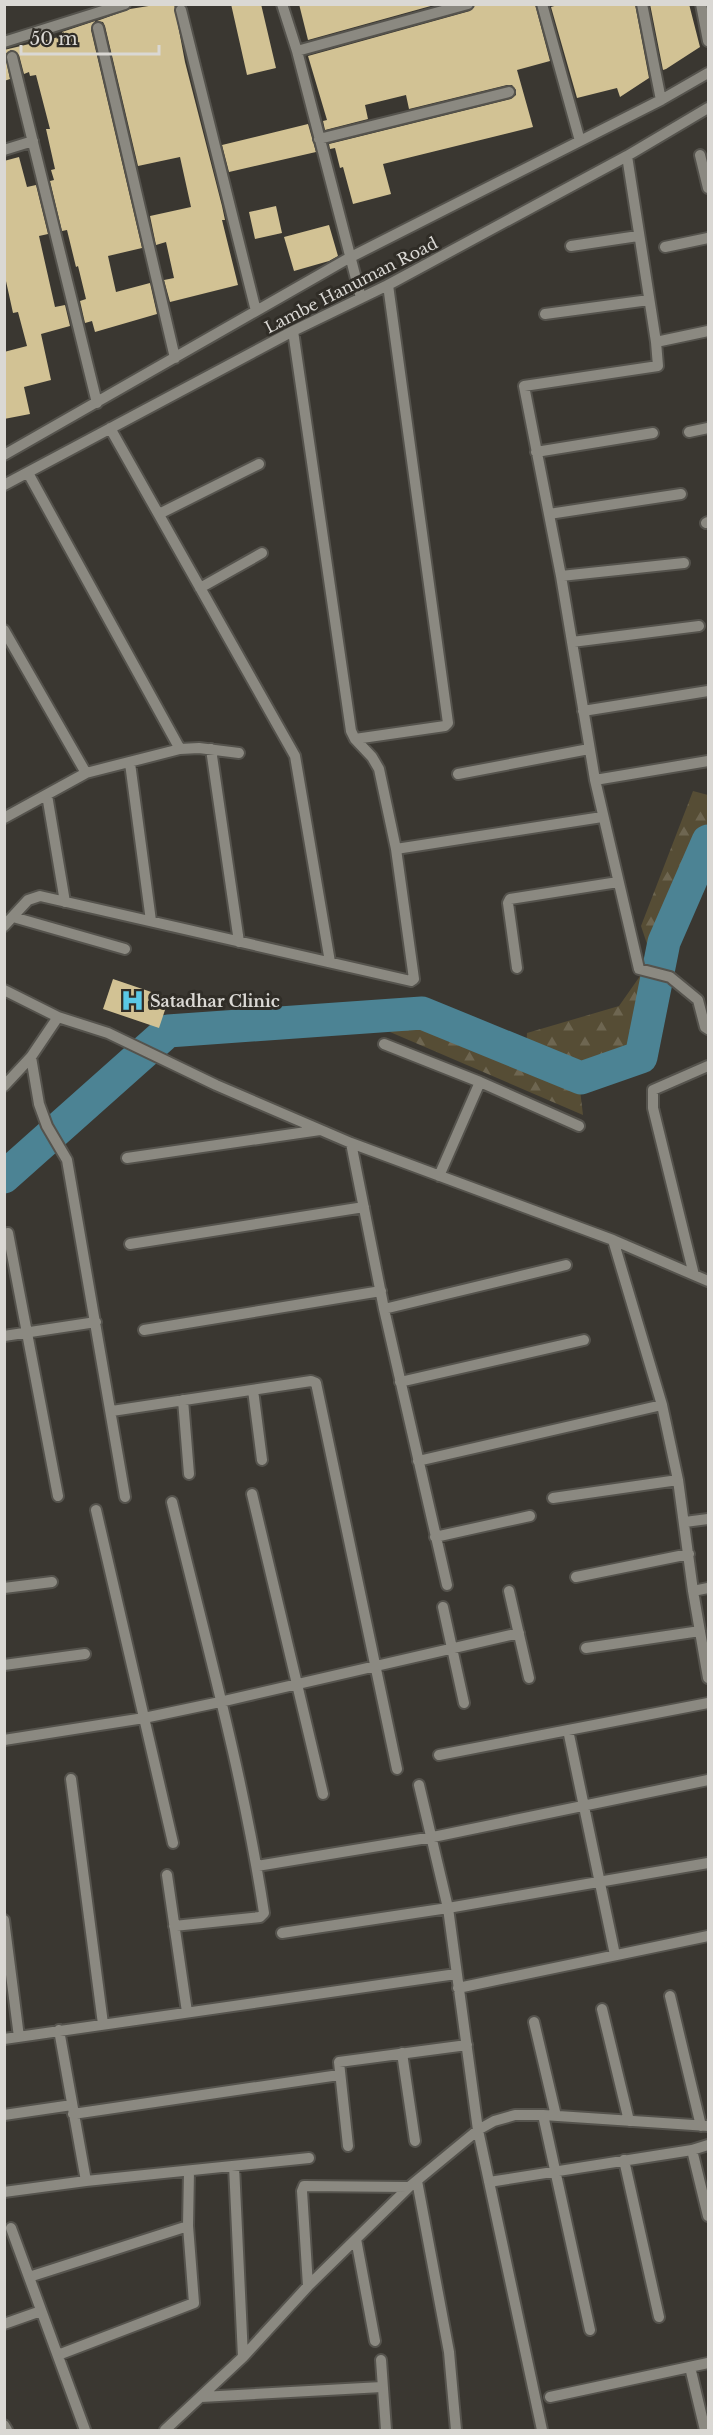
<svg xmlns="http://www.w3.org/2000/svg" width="713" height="2435" font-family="'Libre Baskerville',serif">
  <defs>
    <pattern id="forest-firs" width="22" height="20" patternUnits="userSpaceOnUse" patternTransform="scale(1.5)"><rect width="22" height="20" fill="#564d35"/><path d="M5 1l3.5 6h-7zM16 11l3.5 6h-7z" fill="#6e6651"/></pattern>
  </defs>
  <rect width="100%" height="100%" fill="#3a3731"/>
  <!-- forest -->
  <path fill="url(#forest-firs)" d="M693,791l15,4v30l-25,47 -21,76 -9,54 -27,51 -48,12 -52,-15 1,-17 92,-27 33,-47 -11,-33z
    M400,1015l179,66 4,34 -193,-83z"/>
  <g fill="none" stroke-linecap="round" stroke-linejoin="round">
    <!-- river -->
    <path stroke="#4c8394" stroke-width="33" d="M4,1177l164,-146 254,-18 159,65 60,-21 23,-115 44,-101"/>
  </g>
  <!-- building -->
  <path fill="#d2c294" d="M161,4h13l11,58 37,144 3,14h-3l16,65 -68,17 -6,-22 10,-2 -8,-36 -10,3 -6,-29 41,-9 -11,-50 -42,9 -33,-140 -2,-4 -6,-1 33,-12z
    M231,4h30l15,64 -29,7z
    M299,4h139l-130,36z
    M475,4h60l15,57 -33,9 16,57 -150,37 8,30 -38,10 -10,-37 -3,1 -5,-20 -5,1 -1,-5 182,-45 5,-4v-5l-4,-5h-5l-98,24 -3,-14 -41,10 3,14 -43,11 -2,-9 4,-1 -19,-64 162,-45z
    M561,4h74l14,74 -29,19 -3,-9 -40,10 -26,-91z
    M650,4h39l11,43 -34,22 -3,1z
    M95,21l-4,9 51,218 -34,8 8,36 34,-9 7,31 -62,18 -3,-11 -7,2 -5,-22 6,-2 -8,-33 -2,1 -9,-37 -5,1 -12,-50 4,-1 -3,-10 4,-1 -9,-40h4l-14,-54 -6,1 -1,-4 -5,2 -5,-19 -8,-5 -6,5 5,24 -6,2v-31l59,-14 -1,-4z
    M308,124l8,28 -87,20 -7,-27z
    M19,157l8,30 9,-2 12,49 -9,2 16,71 10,-2 5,21 -29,8 10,46 -27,7 6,27 -26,5v-67l23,-6 -9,-34 -5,1 -9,-41v-111z
    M276,206l6,27 -27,6 -6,-27z
    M329,225l9,31 -9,5 -35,10 -10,-34z
    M113,979l56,19 -10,30 -56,-19z"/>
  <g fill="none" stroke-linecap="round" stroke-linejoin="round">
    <defs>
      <path id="minor" d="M282,4l15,47 64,247
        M542,4l38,137
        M642,4l19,96
        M701,4l7,37
        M181,10l75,301
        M98,28l77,330
        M4,42l121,-38
        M297,51l171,-47
        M12,57l85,346
        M319,139l190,-47
        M4,150l29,-9
        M700,155l8,33
        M627,156l29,186 2,24 -134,20 37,190 34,204 44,189 31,8 28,23 7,27 3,2
        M571,246l67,-10
        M665,247l43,-9
        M545,314l104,-14
        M656,342l52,-11
        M110,428l185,328 35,206
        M689,432l19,-4
        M536,452l117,-19
        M4,455l345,-197 312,-158 47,-27
        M28,473l152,276
        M4,485l289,-154 95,-46 239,-129 81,-48
        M159,514l100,-50
        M549,514l132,-20
        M706,523l2,-1
        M561,576l123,-13
        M200,588l62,-35
        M4,630l82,143
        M572,642l127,-16
        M583,711l125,-20
        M355,739l90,-13 3,-3 -60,-438
        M211,749l28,193
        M130,763l21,158
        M458,774l131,-25
        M595,780l113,-19
        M47,795l18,107
        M4,818l82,-45 94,-24 19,-1 40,5
        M396,849l206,-32
        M13,917l112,32
        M4,926l24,-26 12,-4 371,85 3,-2 -18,-130 -17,-80 -7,-12 -17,-18 -4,-8 -58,-400
        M517,968l-9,-65 2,-4 108,-17
        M4,990l54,27 50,16 108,52 135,58 262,97 95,41
        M384,1044l96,38 99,44
        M31,1057l8,47 8,22 20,34 58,337
        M4,1086l27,-29 27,-40
        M351,1143l33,166 63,276
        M127,1158l193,-28
        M439,1176l41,-94
        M8,1233l50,263
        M613,1240l49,165 16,75 15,111 15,87
        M130,1244l234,-37
        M694,1275l-41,-167v-18l55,-24
        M384,1309l182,-44
        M144,1330l237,-39
        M4,1336l92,-14
        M400,1382l184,-42
        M253,1390l9,70
        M183,1400l6,74
        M112,1411l199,-30 5,2 81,386
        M418,1461l244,-56
        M252,1494l71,300
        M553,1498l125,-18
        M172,1502c33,136 71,272 92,411l-4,4 -86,9
        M96,1510l77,333
        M685,1522l23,-3
        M435,1537l95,-21
        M576,1577l113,-23
        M4,1588l48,-6
        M509,1591l20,87
        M693,1591l15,-3
        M443,1607l21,96
        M586,1648l114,-17
        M4,1665l81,-11
        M568,1730l47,225
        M4,1740l140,-22 76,-16 299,-69
        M439,1755l269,-52
        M71,1779l32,245
        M419,1785l29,123 30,222 64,300
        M257,1866l176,-29 275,-57
        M167,1875l20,137
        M4,1920l15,117
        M282,1933l166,-25 260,-45
        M458,1988l250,-52
        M670,1996l31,130
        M602,2009l27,112
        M534,2022l22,94
        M59,2030l27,151
        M4,2039l452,-65
        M402,2053l13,88
        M73,2114l266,-39
        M4,2115l68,-10
        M543,2115l47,215
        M348,2146l-9,-84 128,-17
        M692,2150l16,66
        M624,2160l35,157
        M234,2166l9,191
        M417,2181l32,171 7,78
        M489,2182l203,-32 16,-5
        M4,2192l82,-11 223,-23
        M11,2228l74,202
        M356,2239l19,102
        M29,2277l159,-51
        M308,2286l-6,-95 2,-5 105,1
        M4,2324l37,-13
        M58,2355l136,-52 -6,-77 1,-55
        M381,2360l5,70
        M690,2367l15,63
        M201,2397l181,-10
        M550,2397l158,-34
        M4,2425l3,5
        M165,2430l78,-73 65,-71 101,-99 69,-57 16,-9 21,-6h28l165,11"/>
    </defs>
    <!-- minor casing -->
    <use href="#minor" stroke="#55534d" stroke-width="14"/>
    <!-- minor -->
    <use href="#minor" stroke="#8b8981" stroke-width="10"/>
  </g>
  <!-- icons -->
  <defs>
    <symbol id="hospital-bare" viewBox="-9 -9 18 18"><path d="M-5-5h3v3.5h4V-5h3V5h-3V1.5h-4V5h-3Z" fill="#5ac8e6" stroke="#302d27" stroke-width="2.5" paint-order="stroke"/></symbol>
  </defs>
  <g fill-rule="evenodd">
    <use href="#hospital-bare" x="116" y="984" width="33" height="33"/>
  </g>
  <g text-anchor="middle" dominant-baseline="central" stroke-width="6" stroke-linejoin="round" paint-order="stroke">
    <!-- street labels -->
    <g font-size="16" fill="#dad8d4" stroke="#302d27">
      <text transform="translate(351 285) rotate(-27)">Lambe Hanuman Road</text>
    </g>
    <!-- poi labels -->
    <g font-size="16" font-weight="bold" fill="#dad8d4" stroke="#302d27" text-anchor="start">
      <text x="150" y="1001">Satadhar Clinic</text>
    </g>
  </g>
  <!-- border -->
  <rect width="713" height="2435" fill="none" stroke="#dad8d4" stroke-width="12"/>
  <!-- scale -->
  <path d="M21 45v9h138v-9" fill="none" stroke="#dad8d4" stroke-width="3"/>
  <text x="30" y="45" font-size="18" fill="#dad8d4" stroke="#302d27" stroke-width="4.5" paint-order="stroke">50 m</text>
</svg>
